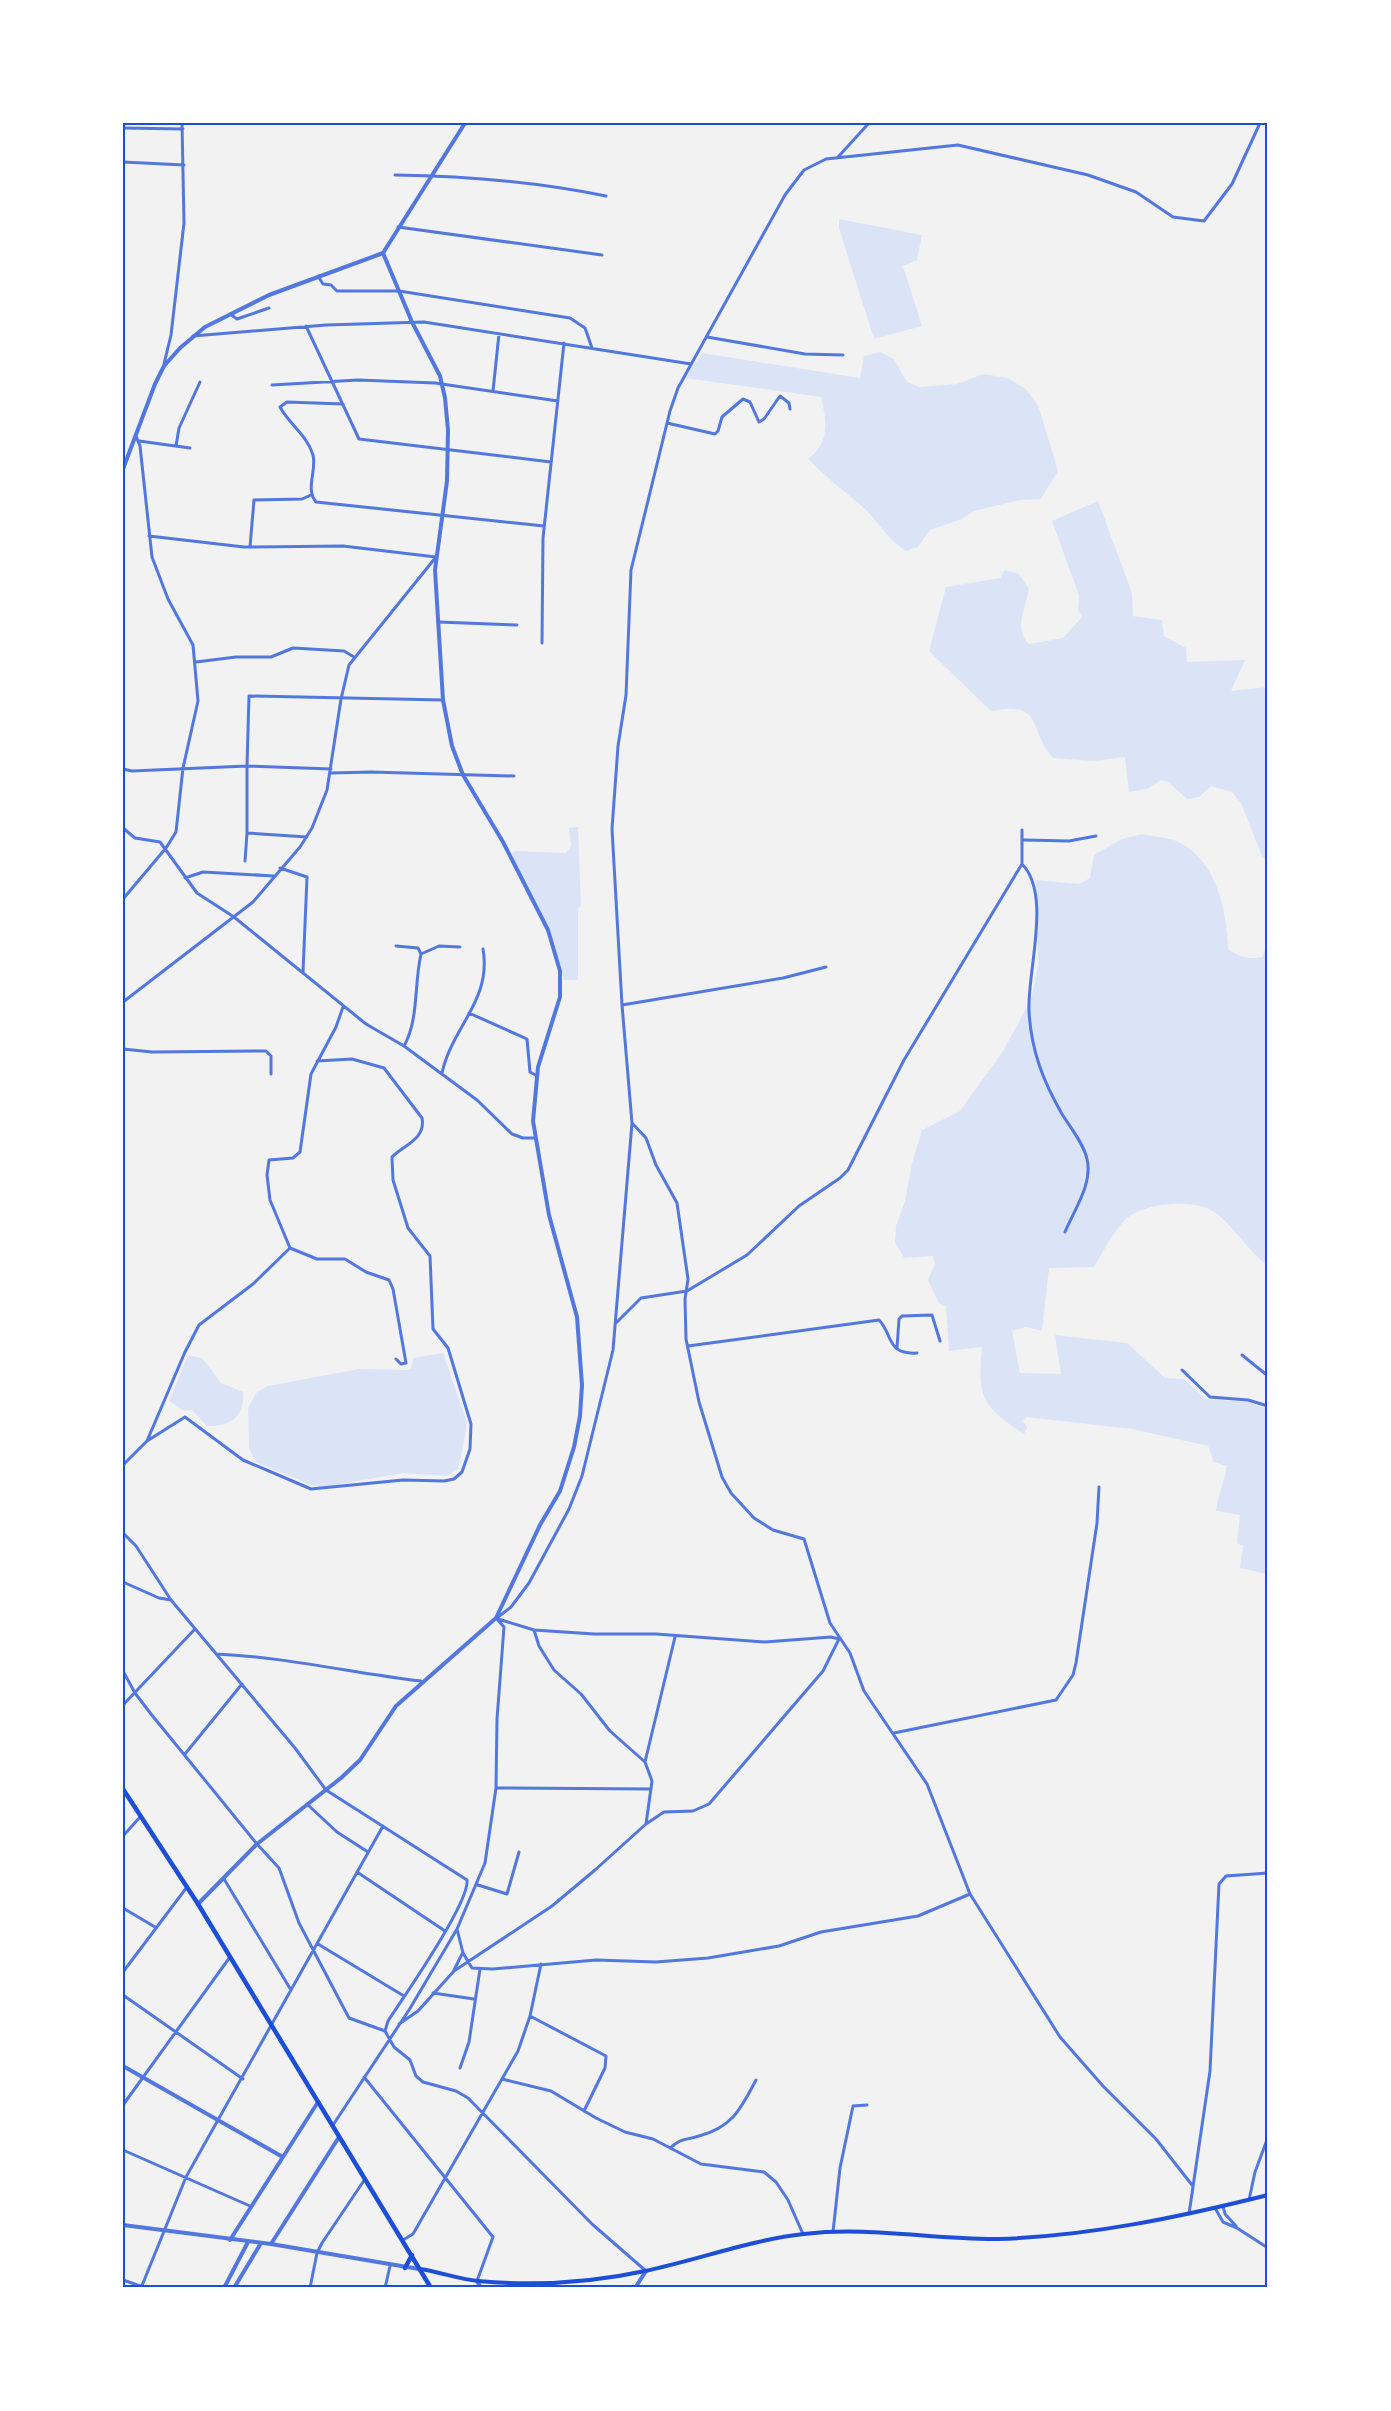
<svg xmlns="http://www.w3.org/2000/svg" width="1391" height="2411" font-family="'Roboto Condensed',sans-serif">
  <rect width="100%" height="100%" fill="#f2f2f2"/>
  <!-- green -->
  <path fill="#dbe4f7" d="M839,219l83,16 -5,25 -14,6 19,60 -48,13 -35,-111z
    M880,352l14,7 13,23 12,5 38,-3 26,-10 25,4 19,12 12,18 19,63 -17,28 -21,1 -46,11 -12,8 -32,11 -12,17 -12,4c-19,-12 -25,-26 -40,-41 -19,-17 -40,-32 -58,-51 22,-17 19,-37 13,-62l-136,-19 17,-25 158,25 4,-22z
    M1098,501l34,92 1,23 29,4 2,16 22,12 1,14 58,-2 -14,31 37,-4v173l-6,-4 -21,-53 -9,-11 -21,-6 -12,11 -12,2 -18,-16 -8,-3 -14,9 -18,3 -4,-35 -31,4 -41,-3c-26,-29 -8,-57 -62,-47l-62,-60 17,-64 54,-9 5,-8 14,4 10,15c-3,19 -16,39 0,55l34,-6 19,-21 -4,-7 1,-15 -27,-74z
    M578,827l3,79 -3,3v71h-14l-13,-48 -40,-78 5,-3 50,2 5,-7 -2,-18z
    M1142,834c11,3 26,3 37,8 38,19 48,70 49,107 11,8 21,11 34,8l6,-14v323c-18,-13 -34,-39 -52,-53 -20,-15 -74,-11 -92,8 -12,13 -21,31 -30,46l-45,1 -7,63 -16,-4 -14,4 8,42 41,1 -6,-39 72,8 38,35 19,1 22,20 43,3 19,7v165l-28,-6 3,-22 -6,-3 3,-28 -24,-4c2,-16 8,-28 11,-45l-13,-4 -6,-16 -76,-17 -106,-12 -3,4 4,6 -3,7c-42,-27 -47,-37 -42,-87l-33,4 -3,-45 -7,-3 -11,-23 7,-16 -2,-8 -29,2 -9,-16 1,-16 9,-25 7,-38 10,-33 38,-19 43,-60 28,-51 7,-35 -2,-85 43,4 11,-6 4,-23 28,-16z
    M443,1353l24,70 -7,39 -3,8 -10,6 -44,-3 -79,14 -13,-2 -55,-23 -7,-13 -1,-41 9,-16 11,-6 91,-17 48,1 4,-2 2,-10z
    M188,1355l14,3 19,25 22,9c2,25 -13,35 -36,34l-15,-16 -8,1 -15,-10z"/>
  <g fill="none" stroke-linecap="round" stroke-linejoin="round">
    <!-- minor -->
    <path stroke="#5277de" stroke-width="3" d="M123,128l60,1
      M838,157l31,-34
      M123,162l61,3
      M395,175c69,1 143,7 211,21
      M398,227l204,28
      M318,276l5,8 8,1 6,6h62l171,27 15,10 7,20
      M230,314l7,5 32,-11
      M306,326l53,113 192,23
      M193,336l133,-11 98,-3 267,42
      M707,337l98,17 38,1
      M164,364l7,-29 13,-112 -2,-100
      M272,385l86,-5 77,3 123,18
      M493,391l6,-57
      M343,404l-56,-2 -7,5c9,17 27,28 33,48 4,15 -8,34 3,47l228,24
      M667,423l48,11 3,-3 4,-14 21,-18 7,3 9,20 5,-3 16,-23 9,7 1,6
      M139,441l51,7
      M176,446l3,-18 21,-46
      M149,536l95,11 99,-1 93,11
      M250,547l4,-47 48,-1 9,-4
      M438,622l79,3
      M542,643l1,-105 21,-195
      M196,662l40,-5h35l22,-9 51,3 10,6
      M123,769l9,2 115,-5 2,-70 194,4
      M331,773l40,-1 143,4
      M123,828l12,10 25,4 37,51 37,24 132,107 38,22 73,54 35,34 11,4h12
      M247,833v-67l84,3
      M1024,840l45,1 27,-5
      M245,861l2,-28 60,4
      M1022,864c30,30 5,108 7,147 2,39 14,70 33,103 8,13 22,30 25,45 6,25 -13,51 -22,73
      M280,868l27,9 -4,95
      M185,878l18,-6 71,4
      M123,899l43,-51 10,-16 7,-64 15,-67 -5,-56 -25,-46 -16,-42 -12,-111 -4,-10
      M396,946l22,2 3,6
      M123,1002l130,-100 47,-55 12,-19 15,-38 14,-91 8,-34 87,-108
      M622,1005l161,-27 43,-11
      M343,1007l-7,20 -25,47 -11,78 -7,6 -24,2 -2,15 3,25 20,48 27,11h28l21,13 23,8 4,9 13,74 -5,1 -5,-5
      M469,1013l58,26 3,33 7,4
      M404,1046c15,-26 10,-63 17,-92l18,-8 21,1
      M123,1049l29,3 114,-1 5,5v18
      M442,1073c10,-46 50,-73 41,-124
      M632,1123l14,15 10,27 21,38 11,76 -3,20 1,40 13,63 23,75 9,16 23,25 19,12 31,9 26,84 20,30 14,38 63,93 43,110 90,143 43,49 53,53 36,46
      M617,1322l24,-24 46,-7 60,-36 52,-49 41,-28 8,-8 56,-110 118,-196v-34
      M688,1346l191,-26c14,14 7,35 38,33
      M897,1348l2,-29 3,-3 30,-1 8,26
      M1242,1355l26,21
      M1182,1370l28,27 38,3 20,6
      M147,1441l38,-24 58,43 68,29 92,-9 41,1 10,-2 8,-7 8,-23 1,-25 -23,-76 -15,-19 -3,-73 -22,-28 -15,-48 -1,-23c12,-12 34,-18 30,-39l-38,-50 -32,-9 -35,2
      M123,1465l24,-24 38,-89 14,-27 54,-41 37,-36
      M123,1533l13,13 35,54 124,148 31,42 141,90c3,22 -64,118 -79,141l-3,10
      M123,1582l36,16 12,2
      M498,1617l13,-10 18,-24 40,-74 13,-33 31,-126 19,-227 -10,-118 -10,-176 6,-83 8,-51 5,-125 39,-159 8,-23 107,-193 19,-25 22,-11 132,-14 130,30 48,17 37,25 31,4 28,-37 28,-61
      M498,1619l36,11 60,4h62l109,8 66,-5 8,2
      M216,1654c70,3 136,19 205,27
      M123,1671l12,22 16,21 106,130 22,24 20,55 50,95 36,13 9,16 16,13 6,16 7,6 33,9 12,7 124,126 54,47
      M123,1705l71,-75
      M894,1733l162,-33 17,-25 3,-12 21,-140 2,-36
      M185,1754l57,-70
      M645,1762l30,-125
      M496,1788l155,1
      M307,1804l30,28 31,20
      M646,1824l18,-12 29,-1 16,-7 114,-133 16,-32
      M123,1836l18,-20
      M357,1872l88,59
      M224,1879l67,111
      M478,1885l29,9 12,-42
      M123,1908l32,19
      M457,1929l6,24 9,15 21,1 103,-9 60,2 52,-4 71,-12 42,-14 97,-16 52,-22
      M318,1944l86,52
      M454,1970l8,-16
      M123,1972l64,-85
      M433,1993l41,6
      M123,1995l120,84
      M530,2016l76,40 -1,12 -21,43
      M399,2024l19,-13 36,-40 98,-65 43,-36 51,-46 6,-43 -7,-19 -35,-31 -29,-37 -27,-24 -15,-24 -5,-16
      M460,2068l9,-26 11,-73
      M364,2077l129,160 -16,44
      M502,2079l49,12 45,27 29,14 28,7 48,25 63,8 12,10 12,18 15,34
      M123,2105l107,-148
      M333,2125l76,-115 48,-81 28,-66 11,-75 1,-69 7,-92 -8,-9
      M670,2148c13,-11 14,-7 29,-12 34,-9 42,-28 57,-56
      M123,2150l127,56
      M1249,2200l6,-28 13,-35
      M1223,2206l2,8 11,12
      M1215,2208l8,14 14,6 31,20
      M1189,2214l21,-143 9,-187 7,-8 42,-3
      M833,2232l7,-64 13,-62 14,-1
      M403,2240l10,-6 105,-183 12,-35 11,-52
      M123,2280l23,8
      M141,2288l45,-111 197,-351
      M310,2288l7,-35 5,-10 43,-64
      M385,2288l5,-22"/>
    <!-- tertiary -->
    <path stroke="#5277de" stroke-width="4" d="M123,469l32,-85 9,-18 16,-18 25,-21 64,-32 114,-42 82,-130
      M198,1904l59,-60 84,-66 19,-18 36,-54 100,-88 44,-93 20,-34 14,-44 6,-31 2,-31 -5,-68 -28,-102 -16,-94 5,-54 22,-70v-26l-12,-41 -45,-88 -40,-67 -11,-29 -9,-46 -8,-130 12,-89 1,-51 -3,-32 -5,-22 -28,-54 -29,-69
      M123,2066l158,90
      M123,2225l148,19 148,25
      M230,2240l88,-138
      M271,2244l68,-107
      M477,2281l4,7
      M224,2288l24,-46
      M234,2288l27,-45
      M635,2288l11,-17"/>
    <!-- secondary -->
    <path stroke="#1d4ed8" stroke-width="4" d="M420,2269c20,3 38,10 58,12 56,5 112,2 167,-10 53,-11 105,-31 159,-37 66,-8 130,6 195,5 91,-3 181,-22 269,-44"/>
    <!-- primary -->
    <path stroke="#1d4ed8" stroke-width="4.5" d="M123,1789l75,115 233,384
      M405,2268l7,-13"/>
  </g>
  <!-- border -->
  <rect width="1391" height="2411" fill="none" stroke="#ffffff" stroke-width="249"/>
  <rect x="124" y="124" width="1142" height="2162" fill="none" stroke="#1d4ed8" stroke-width="2"/>
</svg>
